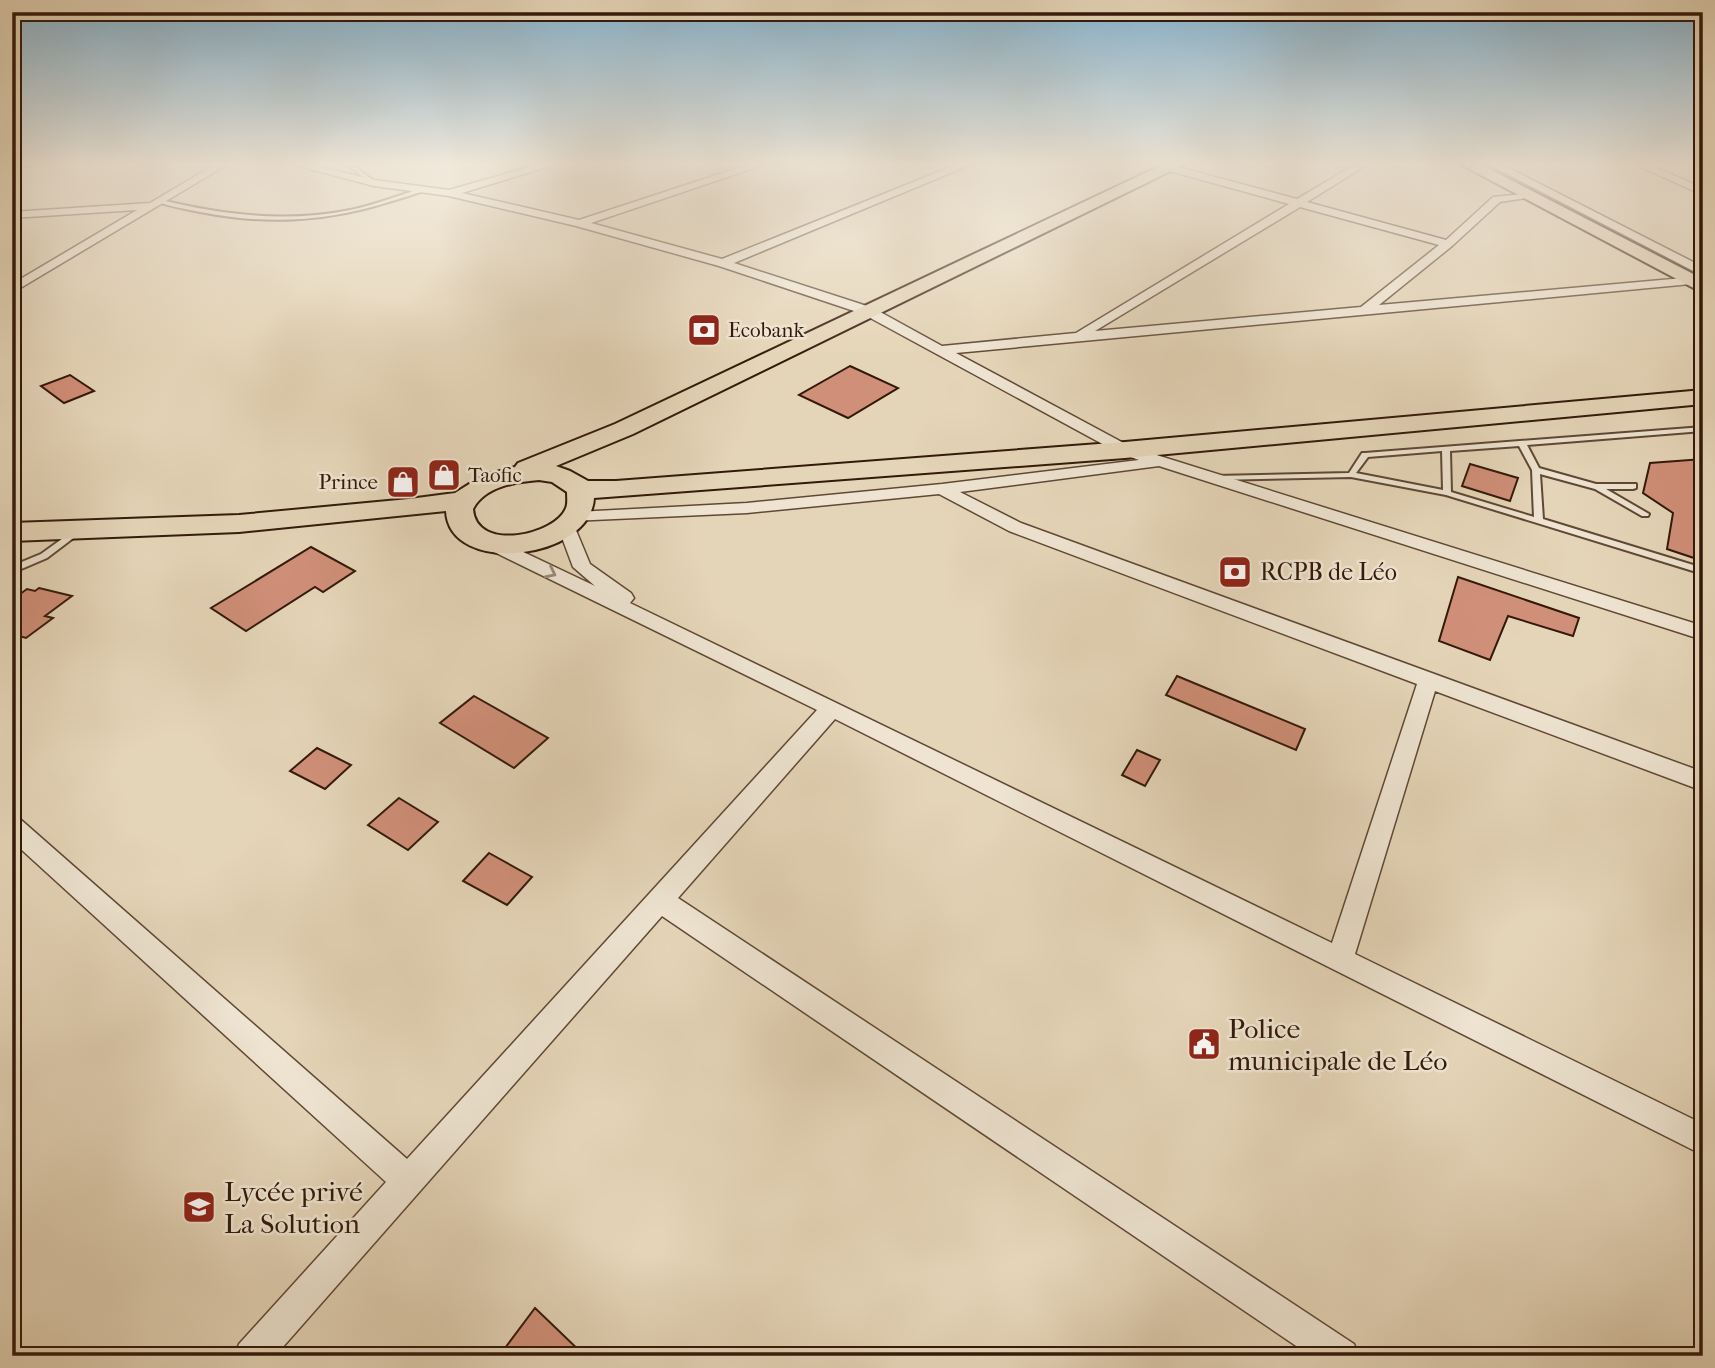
<svg xmlns="http://www.w3.org/2000/svg" width="1715" height="1368" font-family="'IM FELL French Canon',serif">
  <rect width="100%" height="100%" fill="#e5d5b8"/>
  <filter id="stains"><feTurbulence type="fractalNoise" baseFrequency=".00286" numOctaves="4"/><feColorMatrix values="0 0 0 0 .2 0 0 0 0 .09 0 0 0 0 .02 0 0 0 .5 -.17"/></filter>
  <radialGradient id="worn" r=".72"><stop offset=".6" stop-color="#630" stop-opacity="0"/><stop offset="1" stop-color="#630" stop-opacity=".3"/></radialGradient>
  <!-- building -->
  <path fill="#d08f79" stroke="#33190a" stroke-width="2" d="M850,366l48,22 -50,30 -49,-23z
    M70,375l24,16 -30,12 -23,-17z
    M1703,459v102l-36,-12 6,-36 -30,-20 7,-30z
    M1470,464l48,14 -8,23 -48,-15z
    M311,547l44,24 -32,21 -8,-5 -69,44 -35,-23z
    M1458,577l121,41 -6,18 -65,-20 -18,44 -51,-19z
    M39,588l33,8 -27,20 8,2 -27,20 -14,-4v-34l15,-11 8,2z
    M1177,676l128,53 -9,21 -130,-55z
    M474,696l74,42 -34,30 -74,-45z
    M317,748l34,17 -26,24 -35,-18z
    M1137,750l23,10 -15,26 -23,-11z
    M399,798l39,24 -30,28 -40,-25z
    M489,853l43,24 -25,28 -44,-24z
    M535,1308l50,48h-86z"/>
  <g fill="none" stroke-linecap="round" stroke-linejoin="round">
    <defs>
      <path id="lane" d="M346,164h5l26,19 -5,1z
        M423,188l5,1c-11,5 -24,8 -36,12 -65,21 -125,24 -192,11 -14,-3 -29,-5 -42,-10l3,-2c63,15 125,23 189,10 25,-5 49,-15 73,-22z
        M1703,427v4l-176,14 12,23 57,16h40v4l-3,1h-27l43,25 -1,2h-6l-47,-27 -55,-15 3,45 160,49v6l-257,-79 -95,-18 -136,3 -4,-2 4,-2 134,-3 13,-20h3zM1519,446l13,24 2,47 -83,-25 -1,-41zM1442,451l1,39 -87,-17 12,-16z
        M77,528l3,1v4l-33,25 -35,15v-7l29,-12z"/>
      <path id="street" d="M12,164h30l-30,5z
        M216,164h12l-216,129v-9l125,-74 -125,8v-6l138,-9z
        M291,164h18l65,16 75,10 91,-26h17l-95,29 117,27 171,-56h16l-175,59 131,36 236,-95h14l-238,99 139,45 69,38 134,-13 213,-129 -123,-34v-4l4,-1 127,34 59,-35h12l-61,38 139,38 47,-43 40,-4v4l-33,5 -48,44 -73,59 316,-28v6l-4,1 -735,69 175,94 572,179v14l-544,-174 -199,26 61,31 682,249v19l-268,-100 -80,263 348,170v31l-868,-436 -157,179 676,446 5,12h-48l-649,-440 -387,440h-41l5,-12 147,-162 -374,-341v-25l8,3 387,340 410,-449 -333,-163 -3,-4 3,-4h12l99,47 -22,-19 -15,-40 3,-4h12l17,41 41,29 3,5 -4,5 702,340 85,-259 -408,-153 -70,-37 -192,19 -176,8 -3,-4 9,-5 170,-9 195,-19 197,-24 -20,-7 -256,-139 -144,-48 -143,-40 -127,-30 -75,-10zM1300,207l139,38 -78,62 -266,24z
        M1488,164h13l202,103v9z
        M1634,164h14l55,24v7z"/>
      <path id="primary" d="M1164,164h21l-552,270 -77,32 14,5 18,10h28l509,-39 578,-52v14l-578,54 -531,40c-3,62 -145,79 -148,13l-207,21 -227,9v-18l227,-8 170,-16 46,-6 27,-17 33,-9 3,-4 97,-39zM539,480l13,2 15,10c0,4 1,12 -1,16 -10,27 -90,45 -93,1 12,-23 43,-27 66,-29z
        M1460,164h20l223,115v14z"/>
    </defs>
    <!-- lane casing -->
    <use href="#lane" stroke="#604836" stroke-width="4"/>
    <!-- street casing -->
    <use href="#street" stroke="#604836" stroke-width="3"/>
    <!-- primary casing -->
    <use href="#primary" stroke="#33190a" stroke-width="4"/>
    <!-- lane -->
    <use href="#lane" fill="#eee4d1" fill-rule="evenodd"/>
    <!-- street -->
    <use href="#street" fill="#eee4d1" fill-rule="evenodd"/>
    <!-- primary -->
    <use href="#primary" fill="#e5d5b8" fill-rule="evenodd"/>
  </g>
  <!-- one-way arrows -->
  <defs><path id="oneway-chevron" d="M-2-3.5L2.5 0L-2 3.5" fill="none" stroke-width="1.6" stroke-linecap="round" stroke-linejoin="round" transform="scale(1.75)"/></defs>
  <use stroke="#9a8977" href="#oneway-chevron" transform="translate(551 573) rotate(26)"/>
  <!-- sky -->
  <linearGradient id="sky" x2="0" y2="1"><stop stop-color="#87b6d3"/><stop offset="0.46" stop-color="#f3ecdf"/><stop offset="1" stop-color="#f3ecdf" stop-opacity="0"/></linearGradient>
  <rect width="1715" height="356" fill="url(#sky)"/>
  <!-- icons -->
  <defs>
    <symbol id="bank-square" viewBox="-11 -11 22 22"><rect x="-9" y="-9" width="18" height="18" rx="4" fill="#8f2418" stroke="#eee4d1"/><path d="M-6-4H6V4H-6ZM0-2.3a2.3 2.3 0 1 0 0 4.6a2.3 2.3 0 1 0 0-4.6Z" fill="#fff"/></symbol>
    <symbol id="shop-square" viewBox="-11 -11 22 22"><rect x="-9" y="-9" width="18" height="18" rx="4" fill="#8f2418" stroke="#eee4d1"/><path d="M-5-2.5h2.3a2.7 3.5 0 0 1 5.4 0H5L5.5 6h-11ZM-1.5-2.5h3a1.5 2.3 0 0 0-3 0Z" fill="#fff"/></symbol>
    <symbol id="civic-square" viewBox="-11 -11 22 22"><rect x="-9" y="-9" width="18" height="18" rx="4" fill="#8f2418" stroke="#eee4d1"/><path d="M-.6-6.5H3V-4.5H.6V-3L4-1V1h2V6H-6V1h2V-1L-.6-3ZM-1.2 2.5V6h2.4V2.5Z" fill="#fff"/></symbol>
    <symbol id="school-square" viewBox="-11 -11 22 22"><rect x="-9" y="-9" width="18" height="18" rx="4" fill="#8f2418" stroke="#eee4d1"/><path d="M0-5L7-2L0 1L-7-2ZM-4 1L0 2.5L4 1V4Q0 6-4 4Z" fill="#fff"/></symbol>
  </defs>
  <g fill-rule="evenodd">
    <use href="#bank-square" x="685" y="311" width="38" height="38"/>
    <use href="#shop-square" x="425" y="456" width="38" height="38"/>
    <use href="#shop-square" x="384" y="463" width="38" height="38"/>
    <use href="#bank-square" x="1216" y="553" width="38" height="38"/>
    <use href="#civic-square" x="1185" y="1025" width="38" height="38"/>
    <use href="#school-square" x="180" y="1188" width="38" height="38"/>
  </g>
  <g text-anchor="middle" dominant-baseline="central" stroke-width="5" stroke-linejoin="round" paint-order="stroke">
    <!-- far-poi labels -->
    <g font-size="21" fill="#33190a" stroke="#eee4d1" text-anchor="start">
      <text x="728" y="330">Ecobank</text>
      <text x="468" y="475">Taofic</text>
      <text x="378" y="482" text-anchor="end">Prince</text>
    </g>
    <!-- poi labels -->
    <g font-size="24" fill="#33190a" stroke="#eee4d1" text-anchor="start">
      <text x="1260" y="572">RCPB de Léo</text>
    </g>
    <!-- near-poi labels -->
    <g font-size="28" fill="#33190a" stroke="#eee4d1" text-anchor="start">
      <text x="1228" y="1028">Police<tspan x="1228" dy="32">municipale de Léo</tspan></text>
      <text x="224" y="1191">Lycée privé<tspan x="224" dy="32">La Solution</tspan></text>
    </g>
  </g>
  <!-- margin -->
  <rect width="1715" height="1368" fill="none" stroke="#e5d5b8" stroke-width="42"/>
  <rect x="14" y="14" width="1687" height="1340" fill="none" stroke="#33190a" stroke-width="3.5"/>
  <rect x="21" y="21" width="1673" height="1326" fill="none" stroke="#33190a" stroke-width="2"/>
  <rect width="100%" height="100%" filter="url(#stains)"/>
  <rect width="100%" height="100%" fill="url(#worn)"/>
</svg>
